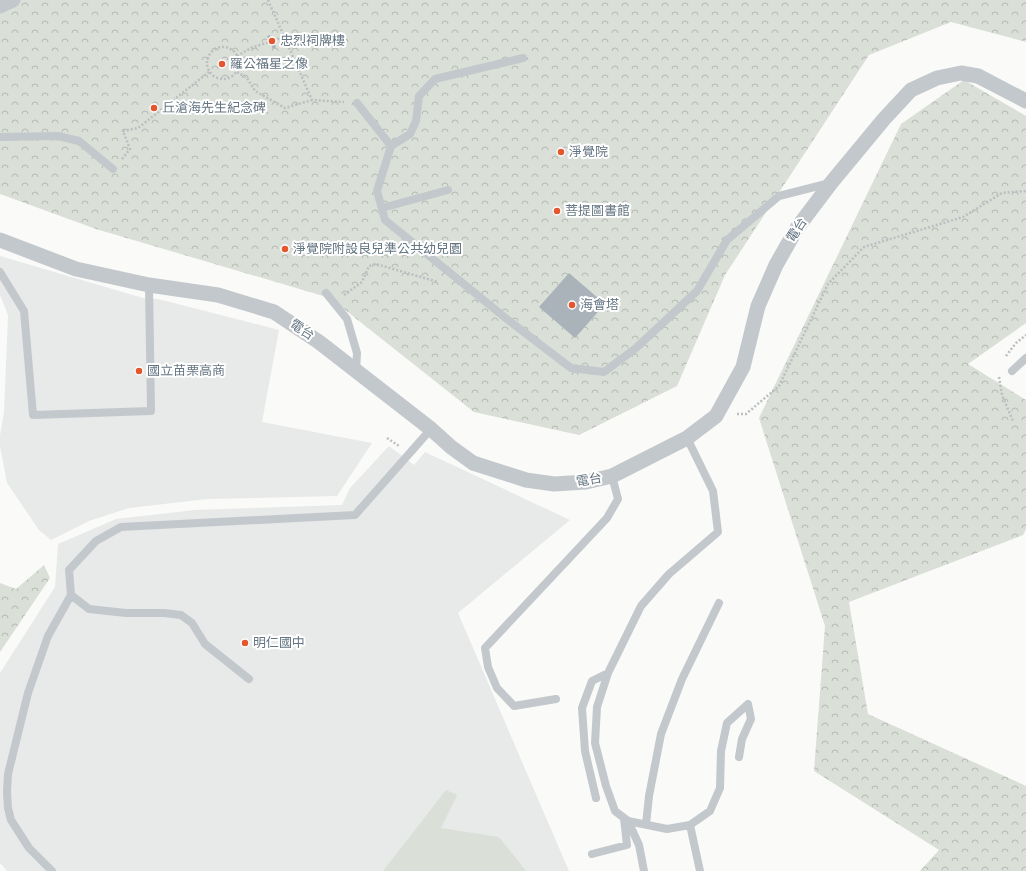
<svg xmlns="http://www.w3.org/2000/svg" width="1026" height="871" font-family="'Varela Round','Noto Sans TC',sans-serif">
  <defs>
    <pattern id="forest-crowns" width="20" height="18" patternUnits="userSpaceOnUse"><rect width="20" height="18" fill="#dadfd7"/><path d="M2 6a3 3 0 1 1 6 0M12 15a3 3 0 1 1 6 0" fill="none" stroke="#b4b9b4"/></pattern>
  </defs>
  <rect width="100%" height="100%" fill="#fafaf8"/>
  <!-- built -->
  <path fill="#e8e9e9" d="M0,256l143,42 15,1 121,31 -17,92 110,21 -35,53 -129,3 -79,9 -40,13 -38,19 -12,-10 -32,-47 -7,-37v-11l4,-23 4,-97 -8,-20z
    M389,446l25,19 11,-13 145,68 -112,93 111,258h-562l-7,-8v-190l55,-86 3,-43 58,-25 79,-9 147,-5 8,-17z"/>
  <!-- grass -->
  <path fill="#dadfd7" d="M446,790l11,5 -16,33 58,9 27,34h-143z"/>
  <!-- forest -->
  <path fill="url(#forest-crowns)" d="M0,0h1026v42l-75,-20 -82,33 -144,220 -48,111 -98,49 -105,-23 -144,-114 -234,-69 -96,-35z
    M964,80l62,36v207l-58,41 58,36v129l-3,6 -174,67 19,112 158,72v85h-106l19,-21 -125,-79 11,-145 -66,-208 142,-294z
    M44,565l6,13 -50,74v-69l16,6z"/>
  <!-- building -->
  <path fill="#aab3b9" d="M270,35l6,12 -3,2 -6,-13z
    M569,273l36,31 -30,34 -36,-31z"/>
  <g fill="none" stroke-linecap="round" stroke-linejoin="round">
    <!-- path -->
    <path stroke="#bbbfc2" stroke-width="2.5" stroke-dasharray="2 2" stroke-linecap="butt" d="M268,0l44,100 32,2
      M207 63a16 16 0 1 1 32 0a16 16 0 1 1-32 0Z
      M237,56l14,-8 33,-11
      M237,72l10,6 8,13 30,17 27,-8
      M122,159l8,-10 -7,-18 15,-3 71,-56
      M344,295l18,-13 7,-16 7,-2 62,18
      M1006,356l10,-13 10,-8
      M999,377l3,18 11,26
      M737,414h9l33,-28 49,-102 36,-37 99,-30 39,-24 24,-2
      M387,438l12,8"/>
    <!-- lane -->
    <path stroke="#c3c8cc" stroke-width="8" d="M357,103l34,43 -14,45 8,29 123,100 63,48 33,4 32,-24 61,-57 30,-51 52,-44 51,-13
      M0,137l58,-1 21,5 34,28
      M391,146l19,-12 6,-13 3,-25 16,-17 88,-21
      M382,208l66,-18
      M0,272l24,39 9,104 118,-4 -2,-126
      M326,293l21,26 10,34 -1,18
      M1012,371l14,-13
      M249,679l-44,-35 -13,-21 -11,-8 -17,-2h-38l-37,-4 -18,-14 -2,-25 27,-29 25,-14 234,-12 76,-86
      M556,699l-42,7 -17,-18 -9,-21 -3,-19 122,-130 11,-19 -6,-23
      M596,798l-11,-47 -3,-43 10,-27 16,-8
      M628,821l39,8 23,-4 20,-14 10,-23 1,-37 6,-28 21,-19 3,15 -9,20 -3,18
      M646,824l3,-28 12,-62 21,-55 37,-76
      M690,825l10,46
      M592,854l35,-9 -3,-27
      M52,871l-23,-23 -18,-28 -3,-12 -1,-16 1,-18 20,-81 20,-57 23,-41
      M644,871l-5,-26 -11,-24 -13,-10 -9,-25 -11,-43 2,-36 11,-34 33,-67 28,-32 49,-42 -5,-41 -26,-53"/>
    <!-- street -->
    <path stroke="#c3c8cc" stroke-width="15" d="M0,6l13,-6
      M0,240l76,29 73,16 69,10 56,17 45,30 112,87 20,18 22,16 53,17 28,4 32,-2 26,-6 75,-38 29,-22 27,-49 15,-61 18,-41 21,-37 34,-45 53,-64 27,-29 26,-12 24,-5 17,3 48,25"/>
  </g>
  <!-- markers -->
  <g fill="#e4572e" stroke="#fff" stroke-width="1.5">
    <circle cx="272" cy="41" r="4"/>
    <circle cx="222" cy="64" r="4"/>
    <circle cx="154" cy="108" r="4"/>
    <circle cx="561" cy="152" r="4"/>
    <circle cx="557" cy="211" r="4"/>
    <circle cx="285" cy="249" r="4"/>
    <circle cx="572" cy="305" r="4"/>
    <circle cx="139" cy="371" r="4"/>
    <circle cx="245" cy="643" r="4"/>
  </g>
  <g text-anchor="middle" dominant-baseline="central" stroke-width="4" stroke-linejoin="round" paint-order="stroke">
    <!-- poi labels -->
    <g font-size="13" fill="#657683" stroke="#fff" text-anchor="start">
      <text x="280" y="41">忠烈祠牌樓</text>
      <text x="230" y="64">羅公福星之像</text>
      <text x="162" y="108">丘滄海先生紀念碑</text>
      <text x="569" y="152">淨覺院</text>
      <text x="565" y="211">菩提圖書館</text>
      <text x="293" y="249">淨覺院附設良兒準公共幼兒園</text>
      <text x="580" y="305">海會塔</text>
      <text x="147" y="371">國立苗栗高商</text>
      <text x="253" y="643">明仁國中</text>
    </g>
    <!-- street labels -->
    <g font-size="13" fill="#657683" stroke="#fff">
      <text transform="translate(797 230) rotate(-57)">電台</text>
      <text transform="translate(302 330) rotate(33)">電台</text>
      <text transform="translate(589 480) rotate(-10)">電台</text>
    </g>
  </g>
</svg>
